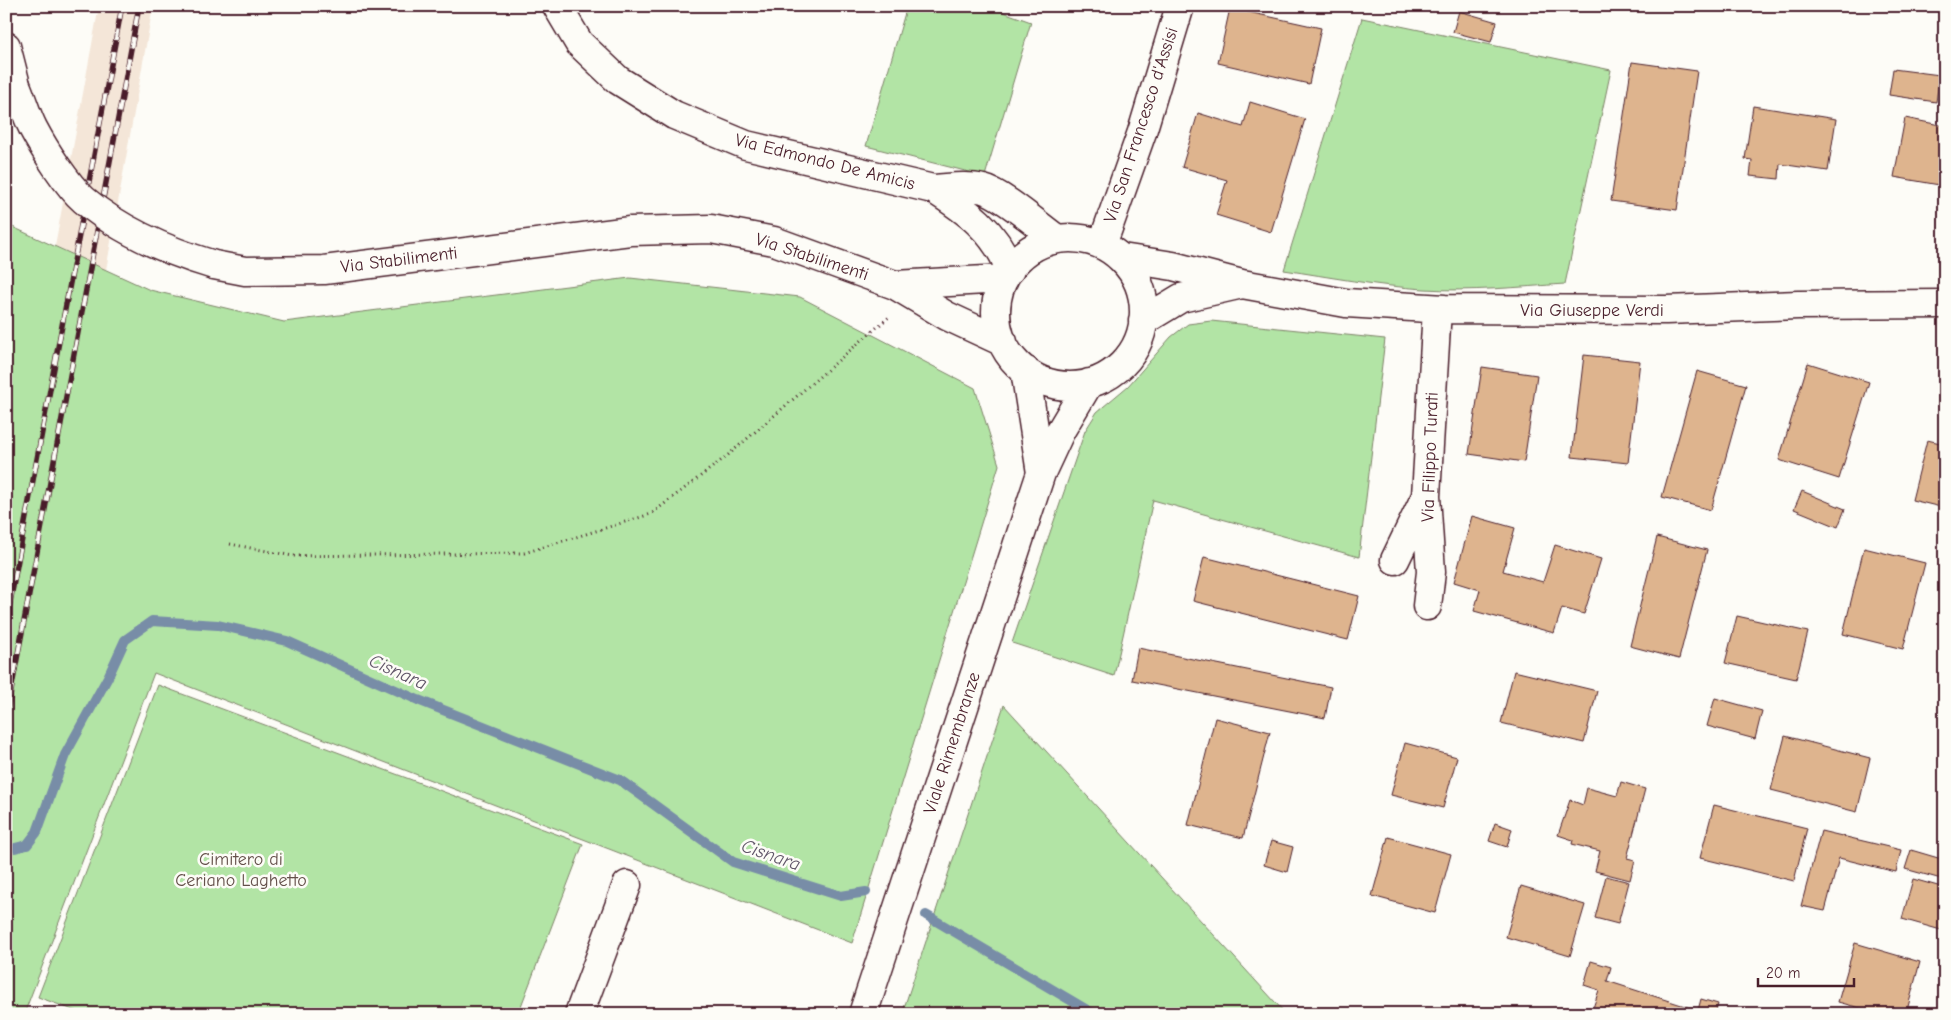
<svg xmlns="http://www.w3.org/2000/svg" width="1951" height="1020" font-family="'Comic Neue',sans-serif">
  <rect width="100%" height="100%" fill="#fdfcf7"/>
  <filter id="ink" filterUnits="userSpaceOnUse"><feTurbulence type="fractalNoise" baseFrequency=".02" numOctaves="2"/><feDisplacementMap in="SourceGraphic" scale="10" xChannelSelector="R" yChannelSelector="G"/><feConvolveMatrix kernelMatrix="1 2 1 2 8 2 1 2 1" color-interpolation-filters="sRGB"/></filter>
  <g filter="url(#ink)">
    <!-- built -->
    <path fill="#f4e6d8" d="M99,6h54l-47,264 -51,-24z"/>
    <!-- green -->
    <path fill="#b2e4a5" stroke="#7e8268" d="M907,6h80l44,16 -46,154 -119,-30z
      M1362,18l249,52 -46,214c-47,3 -94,8 -141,5 -47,-3 -94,-12 -140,-19z
      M6,224l144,66 134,32 346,-44 170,19 175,91 24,77 -147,478 -698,-270 -130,341h-18z
      M1211,321l174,18 -26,218 -206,-57 -39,176 -102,-33 73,-212 12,-19 31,-26 43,-49 17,-13z
      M158,685l425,159 -65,170h-434l-46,-17z
      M1004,705l282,309h-384z"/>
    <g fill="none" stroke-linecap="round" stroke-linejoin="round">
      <!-- stream -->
      <path stroke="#788da7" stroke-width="10" d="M15,848l12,-3 10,-13 28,-77 43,-78 17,-37 27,-19 66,4 69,16 131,59 202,80 113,82 108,34 25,-4
        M926,915l168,99"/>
    </g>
    <!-- building -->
    <path fill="#deb48e" stroke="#4a1f2b" d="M1230,8l91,20 -12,56 -91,-21z
      M1459,11l38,11 -6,20 -38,-10z
      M1632,62l65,9 -20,139 -66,-9z
      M1893,69l47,6 -4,27 -47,-7z
      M1250,102l55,17 -34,113 -55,-17 11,-35 -45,-13 16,-54 45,14z
      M1753,106l83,13 -8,52 -48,-7 -1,15 -29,-3 2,-16 -7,-1z
      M1905,118l40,8v60l-51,-9z
      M1584,355l56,6 -12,102 -56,-6z
      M1808,363l61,19 -30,97 -60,-19z
      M1482,367l55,8 -13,87 -55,-8z
      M1697,371l49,14 -35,125 -49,-13z
      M1927,440l18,4v64l-33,-8z
      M1802,491l43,18 -7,18 -44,-18z
      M1472,516l43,12 -12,43 40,11 12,-37 46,14 -17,55 -22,-6 -8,25 -80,-22 6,-21 -26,-8z
      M1657,537l50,13 -28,109 -49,-13z
      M1864,548l61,15 -22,86 -60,-15z
      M1204,557l155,39 -11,44 -155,-39z
      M1737,616l71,16 -12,47 -71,-16z
      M1138,648l193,39 -6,31 -193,-38z
      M1514,671l83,20 -13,52 -83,-20z
      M1715,698l47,13 -7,28 -48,-13z
      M1215,718l55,14 -27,106 -55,-13z
      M1785,736l85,22 -13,54 -86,-22z
      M1405,743l52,14 -14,51 -52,-13z
      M1621,782l24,7 -18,69 8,2 -5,20 -35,-9 5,-20 -28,-7 1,-4 -15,-5 12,-35 13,5 4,-17 30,8z
      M1714,805l93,23 -13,53 -94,-23z
      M1495,823l17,6 -5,18 -18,-6z
      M1821,831l80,19 -5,22 -57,-14 -14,53 -24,-5z
      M1388,837l63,17 -16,59 -63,-17z
      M1271,841l22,6 -6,25 -23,-7z
      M1911,850l34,10v20l-40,-11z
      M1606,876l23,6 -11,42 -23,-6z
      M1913,879l32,9v29l-4,13 -39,-11z
      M1521,886l64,19 -15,51 -64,-19z
      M1855,943l65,19 -14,52h-24l-44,-12z
      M1591,961l20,6 -4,14 84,27 -2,6h-98l8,-24 -15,-5z
      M1701,999l17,5 -3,10h-18z"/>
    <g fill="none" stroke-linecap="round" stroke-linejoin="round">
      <defs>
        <path id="minor" d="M557,6l22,37 39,37 56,35 72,30 187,44c16,-1 34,-4 50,0 18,4 57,38 74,50
          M6,46l10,39
          M933,189c33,21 63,42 77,81
          M996 312a74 74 0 1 1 148 0a74 74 0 1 1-148 0Z
          M1102,245l40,-113 38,-126
          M1122,258l51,8 69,18 104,19 99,6 221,1 132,-5 147,-1
          M214,265l31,6 79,-1 306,-39 81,-2 63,12 121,44 52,31 56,26
          M895,285l109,-6
          M1143,321l38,-23 57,-13
          M1025,370l16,103
          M1395,560l30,-62
          M1427,606l4,-34 -5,-76 11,-187
          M579,1014l48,-129
          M863,1014l178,-541 20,-43 28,-47"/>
      </defs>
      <!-- minor casing -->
      <use href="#minor" stroke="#4a1f2b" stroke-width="31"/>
      <!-- path -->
      <path stroke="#4a1f2b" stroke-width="3" stroke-dasharray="1 4" stroke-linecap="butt" d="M230,544l63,12 231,-3 127,-39 76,-58 162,-139"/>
      <!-- minor -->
      <use href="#minor" stroke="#fdfcf7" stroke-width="28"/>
      <defs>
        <path id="rail" d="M6,624l116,-618
          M6,718l133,-712"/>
      </defs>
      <!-- rail casing -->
      <use href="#rail" stroke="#4a1f2b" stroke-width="5.5"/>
      <!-- rail -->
      <use href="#rail" stroke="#fdfcf7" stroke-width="4" stroke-dasharray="11" stroke-linecap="butt"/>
      <defs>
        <path id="minor-bridge" d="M16,85c6,14 10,29 17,43 11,21 34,57 51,72 38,32 83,51 130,65"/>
      </defs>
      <!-- minor-bridge casing -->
      <use href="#minor-bridge" stroke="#4a1f2b" stroke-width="31" stroke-linecap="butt"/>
      <!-- minor-bridge -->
      <use href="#minor-bridge" stroke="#fdfcf7" stroke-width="28"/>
    </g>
  </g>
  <g text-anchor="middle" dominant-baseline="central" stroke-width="5" stroke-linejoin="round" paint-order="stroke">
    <!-- street labels -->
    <g font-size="18" fill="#4a1f2b" stroke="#fdfcf7">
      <text transform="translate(1141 125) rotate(-72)">Via San Francesco d'Assisi</text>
      <text transform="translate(825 162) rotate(14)">Via Edmondo De Amicis</text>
      <text transform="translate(812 257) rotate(18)">Via Stabilimenti</text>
      <text transform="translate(399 260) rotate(-7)">Via Stabilimenti</text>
      <text x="1592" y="310">Via Giuseppe Verdi</text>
      <text transform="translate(1430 457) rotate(-88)">Via Filippo Turati</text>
      <text transform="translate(952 743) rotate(-72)">Viale Rimembranze</text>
    </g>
    <!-- park labels -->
    <g font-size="18" fill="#64504a" stroke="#fdfcf7">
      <text x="241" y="859">Cimitero di<tspan x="241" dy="21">Ceriano Laghetto</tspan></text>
    </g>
    <!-- water labels -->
    <g font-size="19" font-style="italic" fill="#615669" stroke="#fdfcf7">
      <text transform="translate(398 672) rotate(24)">Cisnara</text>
      <text transform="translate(771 855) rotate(19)">Cisnara</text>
    </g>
  </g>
  <!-- margin -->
  <rect width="1951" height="1020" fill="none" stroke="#fdfcf7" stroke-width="25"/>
  <rect x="12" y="12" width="1926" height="995" fill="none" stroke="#4a1f2b" stroke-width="2" filter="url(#ink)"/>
  <!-- scale -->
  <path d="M1758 978v8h96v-8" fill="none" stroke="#4a1f2b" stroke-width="2.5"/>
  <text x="1766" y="978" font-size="15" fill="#4a1f2b" stroke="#fdfcf7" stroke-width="4" paint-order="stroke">20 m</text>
</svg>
